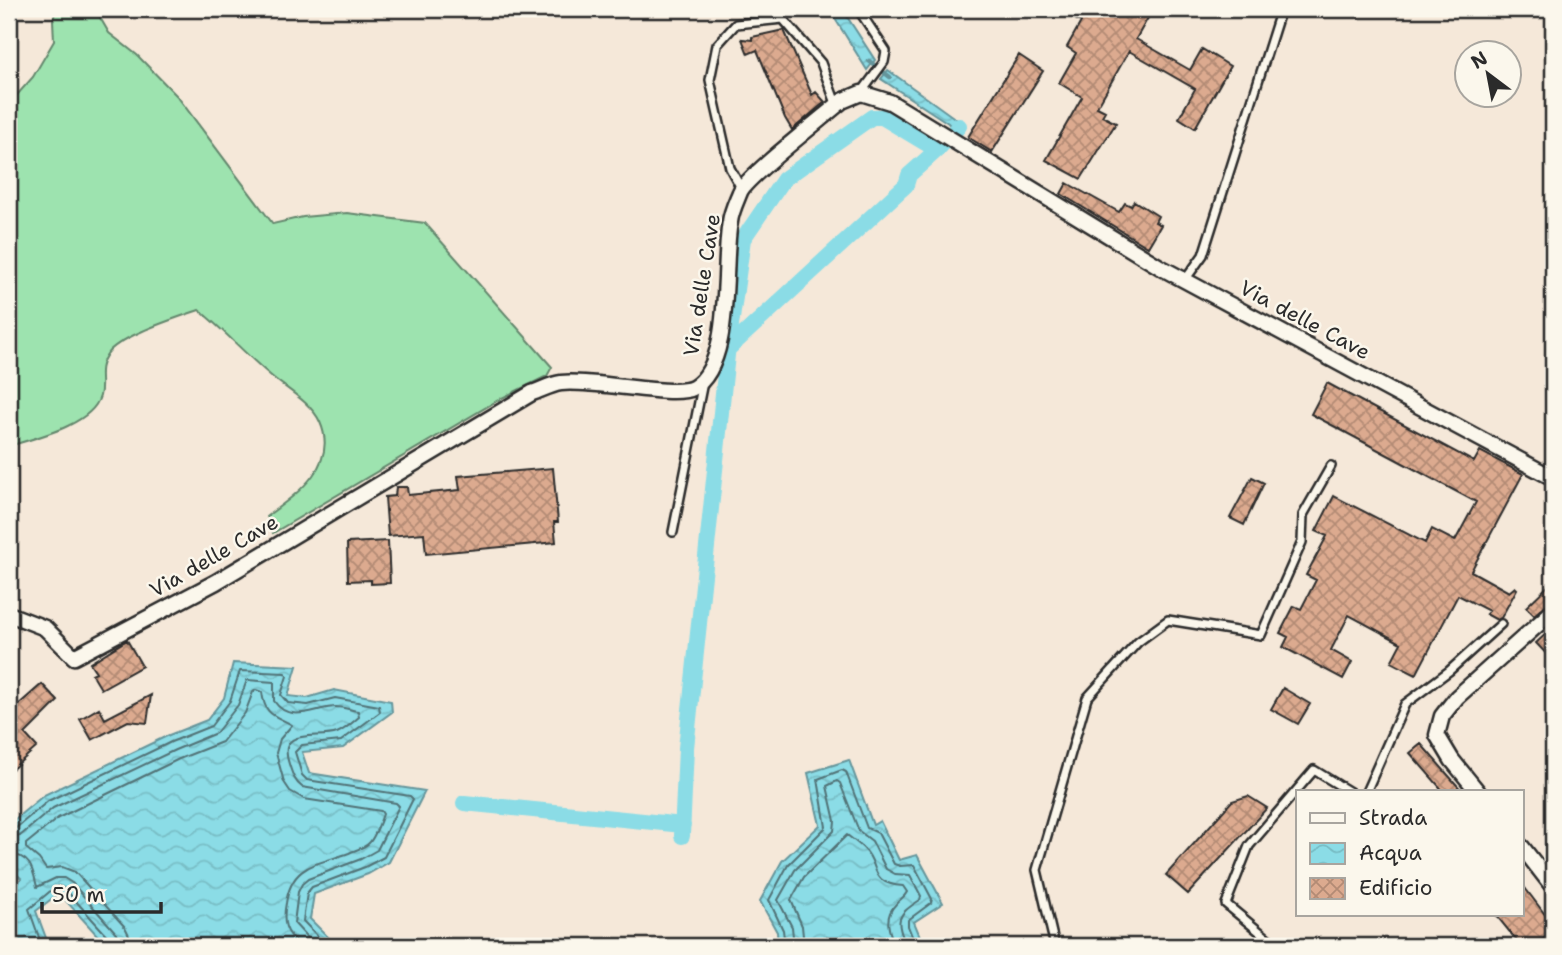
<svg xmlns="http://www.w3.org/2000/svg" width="1562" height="955" font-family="'Shantell Sans',sans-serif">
  <defs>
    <pattern id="water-waves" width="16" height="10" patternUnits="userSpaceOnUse" patternTransform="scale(1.75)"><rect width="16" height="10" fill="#8bdce6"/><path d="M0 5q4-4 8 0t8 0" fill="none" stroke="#78bdc5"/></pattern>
    <pattern id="building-cross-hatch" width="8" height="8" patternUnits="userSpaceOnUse" patternTransform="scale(1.75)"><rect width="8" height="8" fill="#dcaa8f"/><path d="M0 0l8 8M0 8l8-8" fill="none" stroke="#b38b75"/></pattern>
  </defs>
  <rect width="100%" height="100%" fill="#f5e8d9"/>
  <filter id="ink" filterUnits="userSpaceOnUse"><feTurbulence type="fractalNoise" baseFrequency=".0143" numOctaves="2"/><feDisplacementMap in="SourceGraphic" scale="14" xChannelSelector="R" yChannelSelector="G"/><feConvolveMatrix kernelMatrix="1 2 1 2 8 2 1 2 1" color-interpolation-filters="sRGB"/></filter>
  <g filter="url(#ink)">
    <!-- grass -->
    <path fill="#9de3af" stroke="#64876d" stroke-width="2" d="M56,9h39l14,24 28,22 40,41 96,128 30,-7 44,-4 78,10 127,144 -5,9 -45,22 -229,135 -6,-17c30,-22 72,-51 53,-94 -9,-20 -34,-33 -50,-47 -25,-21 -46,-45 -71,-65 -22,8 -80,26 -92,44 -11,16 -3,28 -7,42 -8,29 -65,42 -91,50v-342l24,-27 21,-36 -1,-21z"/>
    <!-- water -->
    <path fill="url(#water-waves)" stroke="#65959b" stroke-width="2" d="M829,9h13l33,51 -8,10z
      M888,70l75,54 1,3 -5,5 -4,-1 -7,-8 -67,-44z
      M233,663l64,3 -9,30 19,2 27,-8 57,11 1,11 -49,36 -41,4 7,21 116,18 -36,71 -21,12 -54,20 -4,25 27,27h-230l-48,-53 -23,18 13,35h-40v-43l12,-25 -12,-10v-44l35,-29 125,-60 38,-15 17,-22z
      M849,760l24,65 7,-4 19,39 18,-5 26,48 -29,19 10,24h-146l-1,-14 -17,-31 22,-40 38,-36 -12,-52z"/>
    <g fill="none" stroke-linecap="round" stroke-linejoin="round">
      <!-- shore -->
      <path stroke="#517276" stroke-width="2" d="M9,829l7,-1 32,-27 123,-59 40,-16 19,-25 10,-30 45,2 2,3 -6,19 7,8 20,2 27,-7 44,8 1,6 -39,29 -39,4 -7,7 7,23 5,5 103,16 3,3 -29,58 -19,10 -53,20 -5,6 -4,28 24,25
        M9,838l11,-2 33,-28 122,-58 41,-17 22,-28 9,-25 27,2v19c16,24 42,6 62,6 7,0 15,3 22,4l1,6c-6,5 -14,13 -22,16 -19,7 -61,-7 -48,31 3,9 5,17 13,23l94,16 3,3 -22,44 -16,9 -53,20 -6,5 -4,8 -4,31 21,23
        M9,854c23,2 24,17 28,33l19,-9h8l8,5 45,51 4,12
        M42,946l-13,-37 25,-21 5,-2 6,3 45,50 2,7
        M131,946l-1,-9 -5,-10 -50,-55 -13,-5 -16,2 -7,-10 -13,-11v-4l32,-26 121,-59 43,-17 23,-29 8,-21 3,-2 6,2c3,25 13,23 30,33l-12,14 -4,14 8,29 6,9 14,8 77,12 2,3c-3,8 -8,23 -14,29 -5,5 -14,7 -20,10 -33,12 -57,11 -63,50 -4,20 -1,29 14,43
        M785,946l-2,-16 -14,-30 19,-35 38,-38 -8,-48 24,-9 4,2 21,56 11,5 16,31 6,2 14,-1 18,34 -1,4 -23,17v6l8,20
        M794,946l-2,-19 -14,-27 17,-30 39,-39 1,-10 -8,-35 10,-5 3,2 19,48 13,10 14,28 9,5 15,1 11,21 -1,4c-25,16 -24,20 -14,46
        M804,946l-2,-20 -11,-26 13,-23 43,-42c5,4 12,9 17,14 17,16 3,34 39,37l4,6c-3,6 -7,7 -11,12 -13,13 -7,28 -1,42"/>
      <!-- stream -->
      <path stroke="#65959b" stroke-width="4.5" d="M869,61l21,16"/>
      <!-- canal -->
      <path stroke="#8bdce6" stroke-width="16" d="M728,349l178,-164 3,-10 28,-25
        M464,803l219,22
        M682,836l4,-88 41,-393 16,-116 41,-60 88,-62h10l55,33 22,-24"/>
    </g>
    <!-- building -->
    <path fill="url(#building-cross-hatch)" stroke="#2b2b2b" stroke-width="2" d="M1078,9h75l-17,30 54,31 12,-21 28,17 -35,62 -16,-10 16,-29 -66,-38 -32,56 8,4 -3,5 14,7 -35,56 -35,-19 36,-63 -23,-14 17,-30 -9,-6 14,-25 -8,-4z
      M784,30l28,65 4,-3 9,10 -33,28 -7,-12 -28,-68 -9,4 -6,-15 10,1v-3z
      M1019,55l24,16 -51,81 -24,-15z
      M1067,183l52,29 6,-9 6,3 3,-5 24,15 -3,6 6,3 -13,22 -87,-53z
      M1327,383l147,79 6,-11 43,23 -52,97 38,21 6,-5 2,2 -16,29 -4,2 -11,-6 3,-3 -31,-16 -42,80 -25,-13 10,-19 -52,-28 -18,35 21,12 -9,17 -60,-32 5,-10 -8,-4 14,-27 7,3 15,-29 -10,-5 21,-39 -11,-5 18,-35 91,47 7,-14 23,12 21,-39 -165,-88z
      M553,468l5,54h-4l2,20 -130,12 -2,-21 -36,3 -3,-39 10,-1 1,-9h11l1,8 52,-5 -2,-14z
      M1252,477l12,6 -20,42 -14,-7z
      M388,541l2,42 -19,1v-4l-23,1 -1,-38z
      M1553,581v21l-6,2 -13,11 -8,-8z
      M1553,624v37l-17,-18 13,-12 -2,-2z
      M127,640l15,26 -41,23 -9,-15 4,-2 -6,-9z
      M42,684l16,17 -33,33 12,13 -28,25v-59z
      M1283,688l27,16 -12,20 -27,-15z
      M151,695l-4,28 -19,-2 -36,19 -12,-21 19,-11 6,11z
      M1421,744l42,48h-19l-34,-39z
      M1248,796l19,12 -79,86 -22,-19 66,-74z
      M1522,884l31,41v6l-19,15h-13l-25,-31h26z"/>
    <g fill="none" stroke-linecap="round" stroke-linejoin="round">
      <defs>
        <path id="service" d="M858,9l28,42 -2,11 -23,31
          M741,188l-11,-20 -20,-88 7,-35 19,-21 47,-5 38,44 16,43
          M1185,280l18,-25 78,-246
          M673,532l30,-150
          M1366,792l39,-88 44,-33 52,-47
          M1055,946l-18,-76 50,-172 51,-56 30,-22 93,15 41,-93 1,-27 28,-49
          M1277,946l-51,-42 23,-58 65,-76 36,22"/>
        <path id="minor" d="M9,614l36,14 29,29 142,-75 316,-189c9,-3 20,-9 29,-10 30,-4 113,15 132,5 41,-23 29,-125 37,-166 1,-10 6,-20 10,-30 5,-14 85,-76 102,-91l19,-8 29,9 270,165 393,211
          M1478,792l-26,-32 -15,-25 5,-19 15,-19 96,-86
          M1522,847l31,40"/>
      </defs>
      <!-- service casing -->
      <use href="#service" stroke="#2b2b2b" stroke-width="12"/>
      <!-- minor casing -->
      <use href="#minor" stroke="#2b2b2b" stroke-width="19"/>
      <!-- service -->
      <use href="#service" stroke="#fbf7ec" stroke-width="7"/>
      <!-- minor -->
      <use href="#minor" stroke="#fbf7ec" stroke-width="14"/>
    </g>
  </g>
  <g text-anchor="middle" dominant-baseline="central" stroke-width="5" stroke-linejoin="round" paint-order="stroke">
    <!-- street labels -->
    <g font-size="21" fill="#2b2b2b" stroke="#fbf7ec">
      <text transform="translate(702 285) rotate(-81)">Via delle Cave</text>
      <text transform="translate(1305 320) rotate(28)">Via delle Cave</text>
      <text transform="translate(214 556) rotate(-30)">Via delle Cave</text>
    </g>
  </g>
  <!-- margin -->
  <rect width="1562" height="955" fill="none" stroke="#fbf7ec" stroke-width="35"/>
  <rect x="18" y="18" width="1527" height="920" fill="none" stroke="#2b2b2b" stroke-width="2.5" filter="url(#ink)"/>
  <!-- legend -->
  <rect x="1296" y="790" width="228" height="126" fill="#fbf7ec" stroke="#a8a59f" stroke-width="2"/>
  <rect x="1310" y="813" width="35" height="10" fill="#fbf7ec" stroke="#a8a59f" stroke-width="2"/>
  <text x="1359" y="825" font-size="21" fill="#2b2b2b">Strada</text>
  <rect x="1310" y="843" width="35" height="21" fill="url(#water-waves)" stroke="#a8a59f" stroke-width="2"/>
  <text x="1359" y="860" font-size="21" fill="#2b2b2b">Acqua</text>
  <rect x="1310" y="878" width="35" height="21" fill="url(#building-cross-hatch)" stroke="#a8a59f" stroke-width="2"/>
  <text x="1359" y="895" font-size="21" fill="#2b2b2b">Edificio</text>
  <!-- north arrow -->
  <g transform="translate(1488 74) rotate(328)"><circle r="33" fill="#fbf7ec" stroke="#a8a59f" stroke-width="2"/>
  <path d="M0-5L12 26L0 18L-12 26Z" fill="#2b2b2b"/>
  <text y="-10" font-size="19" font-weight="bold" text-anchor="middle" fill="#2b2b2b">N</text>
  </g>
  <!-- scale -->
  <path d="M42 902v10h119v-10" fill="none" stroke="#2b2b2b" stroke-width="3.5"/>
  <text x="52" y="902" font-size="21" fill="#2b2b2b" stroke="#fbf7ec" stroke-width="5" paint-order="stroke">50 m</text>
</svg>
